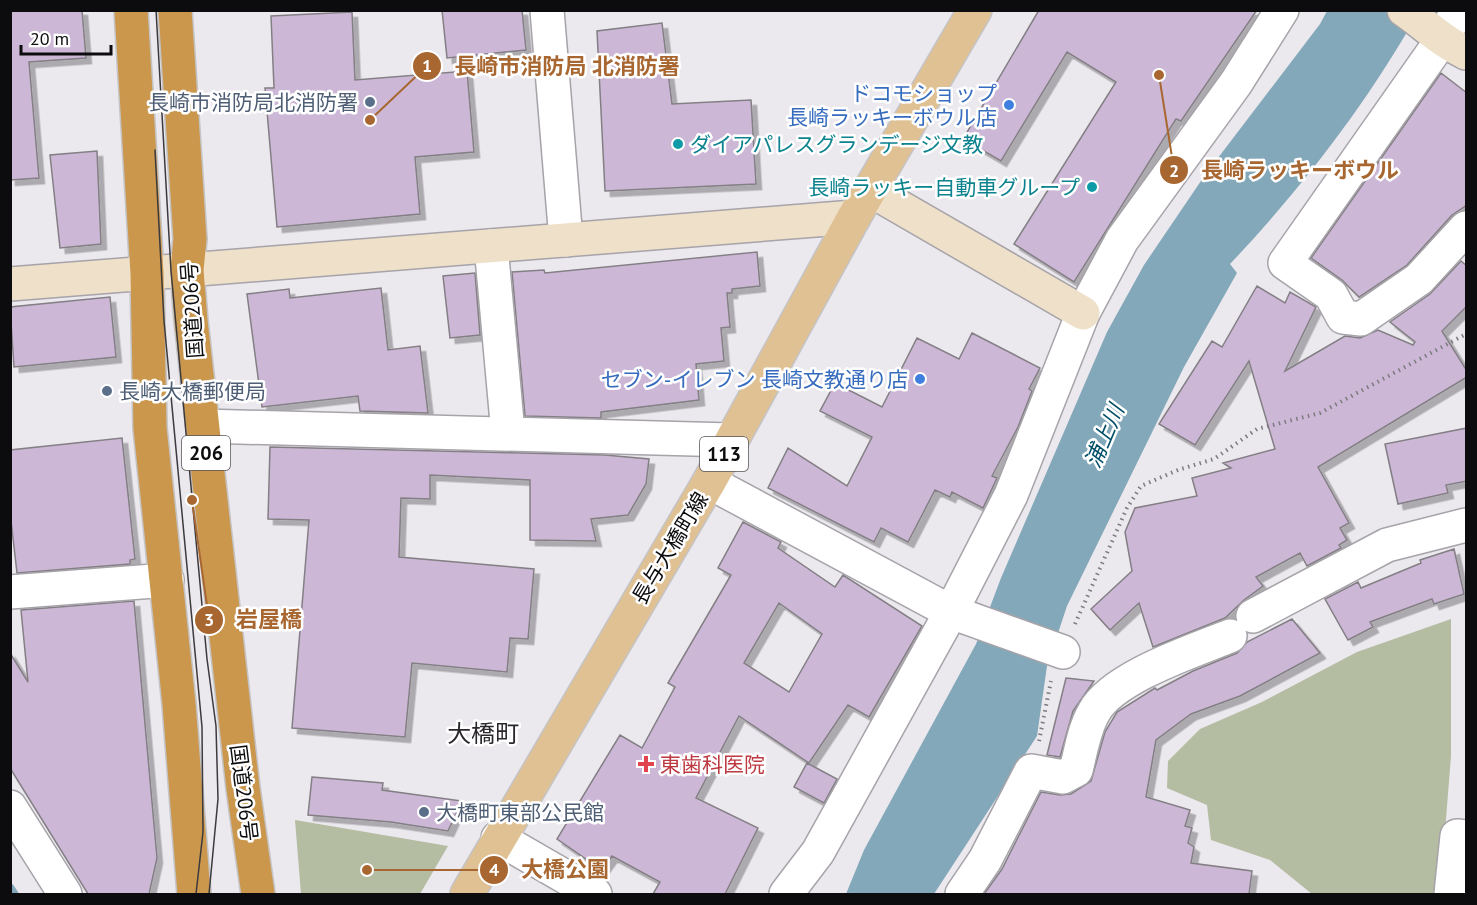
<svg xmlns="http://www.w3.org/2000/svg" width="1477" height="905" font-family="'PT Sans','Noto Sans JP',sans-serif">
  <defs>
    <filter id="shadow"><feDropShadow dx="5.5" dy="5.5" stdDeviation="0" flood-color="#0004"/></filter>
  </defs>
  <rect width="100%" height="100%" fill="#ebe8ee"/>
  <!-- green -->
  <path fill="#b4bca2" d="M1451,619v137l-11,138h-128l-42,-34 -59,-20 -4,-35 -40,-17 1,-27 32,-32 62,-27 95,-50z
    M295,820l153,26 -28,48h-119z"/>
  <!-- water -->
  <path fill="#83a8b9" d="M1327,11h92c-50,90 -118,178 -189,253l7,9 -53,94 -117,239 -20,60 -10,70 -103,158h-88l18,-44 112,-206 25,-66 106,-246 37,-67 61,-90 115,-151z"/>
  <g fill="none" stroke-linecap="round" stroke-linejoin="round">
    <!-- stream -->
    <path stroke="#83a8b9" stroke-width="9" d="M10,888l4,6"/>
  </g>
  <!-- building -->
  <path fill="#ccb8d6" stroke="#837f84" stroke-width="1.5" fill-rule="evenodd" filter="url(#shadow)" d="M10,10h72l4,48 -57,4 10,116 -29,2z
    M442,10h80l4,40 -79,8z
    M1039,10h218l-76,111 -5,-2 -102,163 -60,-38 102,-162 -49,-30 -66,109 -38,-22z
    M352,12l3,68 112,-9 7,81 -59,5 5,57 -143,13 -12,-139h9l-3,-72z
    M662,23l10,81 79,-4 5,84 -151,7 -8,-160z
    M1441,73l26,20v112l-15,10 -45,50 -48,32 -17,-17 -31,-22z
    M97,151l4,93 -41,4 -10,-93z
    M757,252l3,34 -28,3v4h-5l3,34 -9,1 3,33 -28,3 3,36 -98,12v6l-76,-2 -13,-144 32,-2 1,3z
    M1461,261l6,5v40l-25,25 25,40v6l-149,90 31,56 -9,5 7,12 -8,5 2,3 -34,18 -7,-13 -44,24 7,9 -19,14 -19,18 -72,29 -14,-44 -29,27 -19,-21 41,-38 -7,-39 10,-24 62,-12 -5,-18 39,-10 -8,-5 52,-14 -26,-88 -54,84 -36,-21 53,-83 10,6 35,-61 28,17 5,-11 26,15 -31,64 60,-35 15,2 18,-8 35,15 2,-3 -25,-20 40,-28z
    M475,273l5,62 -30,3 -7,-62z
    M381,288l7,62 32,-4 8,67 -68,-2 -2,-15 -96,11 -15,-113 42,-5 1,9z
    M110,297l6,60 -102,10 -4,-60z
    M972,333l68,35 -11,21 3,2 -14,36 -26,49 5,2 -14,30 -31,-16 -2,5 -15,-7 -27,52 -27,-14 -7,14 -106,-54 20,-40 59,38 25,-49 -52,-26 15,-28 47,24 35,-69 42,21z
    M1467,428v53l-21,4 2,8 -50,11 -13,-60z
    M122,438l13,121 -5,1v4l-113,9 -7,-61v-62z
    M270,447l335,8 44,4 -3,25 -18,31 -37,4 5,22 -66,-1v-60l-100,-5v24l-29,-1 -2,59 135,12 -6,70 -18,-1 -3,34 -95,-9 -7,74 -113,-9 17,-208 -41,-1z
    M743,522l38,20 -3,6 57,39 8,-12 79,51 -53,91 -21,-12 -39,58 -70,-47 -43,82 62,30 -33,66h-72l7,-12 -48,-26 -10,14 -45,-31 63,-104 22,13 33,-61 -7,-4 63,-108 -13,-7zM779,603l43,31 -33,58 -45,-29z
    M1454,549l10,45 -30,10 -2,-5 -62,23 3,5 -25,13 -23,-41 33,-17 3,6 60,-25 -1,-3z
    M134,601l23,257 -8,36h-61l-78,-126v-115l18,29 -7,-72z
    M1292,619l28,34 -80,43 -49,18 -35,26 -10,57 44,13 -5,16 7,2 -4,15 6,4 -3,16 61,8 -3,23h-265l18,-25 39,-77 19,3 11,-1 20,-13 14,-49 12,-20 38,-24 2,2 36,-19 44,-18 10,-11z
    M1066,678l28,3 -21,30 -13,46 -13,-2z
    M807,763l30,16 -13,24 -30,-16z
    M312,777l71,6 -1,7 80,11 -14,30 -57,-9 -83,-7z"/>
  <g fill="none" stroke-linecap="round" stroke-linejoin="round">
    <defs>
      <path id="street" d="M547,10l19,230
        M1458,10l-17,31 -156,222 46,32 12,22 18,2 58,-40 47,-51
        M491,246l17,187
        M203,426l528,14
        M709,482l242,130 112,40
        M10,592l157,-12
        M1253,616l134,-71 79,-20
        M10,807l55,87
        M498,838l97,56
        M786,894l32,-42 133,-240 60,-117 72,-182 39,-73 114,-157 46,-73
        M962,894l23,-34 46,-89 32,6 13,-7c5,-19 8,-41 18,-58 19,-35 99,-61 136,-76
        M1451,894l6,-58 9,1"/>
      <path id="secondary" d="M1404,10c23,16 37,31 62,43
        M872,191l211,122
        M10,284l844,-67"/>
      <path id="primary" d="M467,894l242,-412 145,-265 121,-207"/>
      <path id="highway" d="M131,10l16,263 3,155 29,276 15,190
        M175,10l15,229 -3,31 4,51 52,467 15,106"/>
    </defs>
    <!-- street casing -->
    <use href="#street" stroke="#a6a3a9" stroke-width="36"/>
    <!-- secondary casing -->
    <use href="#secondary" stroke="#a6a3a9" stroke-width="36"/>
    <!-- primary casing -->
    <use href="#primary" stroke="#c5c4c5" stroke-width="36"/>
    <!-- highway casing -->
    <use href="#highway" stroke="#c5c4c5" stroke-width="36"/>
    <!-- path -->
    <path stroke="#7d7b7f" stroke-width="4" stroke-dasharray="1.5 4.5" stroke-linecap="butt" d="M1075,624l52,-116 14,-22 37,-16 36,-11 43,-30 63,-16 146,-79
      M1039,741l12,-60"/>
    <!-- street -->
    <use href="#street" stroke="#fff" stroke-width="33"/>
    <!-- secondary -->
    <use href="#secondary" stroke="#efe0ca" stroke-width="33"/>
    <!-- primary -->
    <use href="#primary" stroke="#dfc194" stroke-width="33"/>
    <!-- highway -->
    <use href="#highway" stroke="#ca974d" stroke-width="33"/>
    <!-- tram -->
    <path stroke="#3c3a3d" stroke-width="1.5" d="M156,10l15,261 36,388 9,67 2,73 -9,95
      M155,150l9,171 38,406 1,105 -7,62"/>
  </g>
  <!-- markers -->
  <g fill="#5c6f8a" stroke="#fff" stroke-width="2">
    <circle cx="370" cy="102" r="6"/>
    <circle cx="107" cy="391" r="6"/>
    <circle cx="424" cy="812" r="6"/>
  </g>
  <g fill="#3f7fe0" stroke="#fff" stroke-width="2">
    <circle cx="1009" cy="105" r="6"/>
    <circle cx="920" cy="379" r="6"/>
  </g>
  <g fill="#0f9aa8" stroke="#fff" stroke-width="2">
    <circle cx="678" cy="144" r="6"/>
    <circle cx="1092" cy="187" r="6"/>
  </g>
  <path fill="#e0444e" stroke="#fff" stroke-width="2" d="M643 755h6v6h6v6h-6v6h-6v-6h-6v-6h6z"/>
  <g text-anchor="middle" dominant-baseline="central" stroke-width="5" stroke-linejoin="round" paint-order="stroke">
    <!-- shield labels -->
    <g fill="#fff" stroke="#555456" stroke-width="1.5">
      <rect x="182" y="436" width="48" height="34" rx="4.5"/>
      <rect x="700" y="437" width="48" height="34" rx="4.5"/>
    </g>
    <g font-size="20" font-weight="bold" fill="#0c0b0d">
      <text x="206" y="453">206</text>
      <text x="724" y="454">113</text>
    </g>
    <!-- shop labels -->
    <g font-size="21" fill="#366cbe" stroke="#fff" text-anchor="end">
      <text x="997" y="93">ドコモショップ<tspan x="997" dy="24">長崎ラッキーボウル店</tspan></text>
      <text x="908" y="379">セブン-イレブン 長崎文教通り店</text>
    </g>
    <!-- service labels -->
    <g font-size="21" fill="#4e5e75" stroke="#fff" text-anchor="start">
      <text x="358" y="102" text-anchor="end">長崎市消防局北消防署</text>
      <text x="119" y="391">長崎大橋郵便局</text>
      <text x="436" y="812">大橋町東部公民館</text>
    </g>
    <!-- culture labels -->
    <g font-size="21" fill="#0d838f" stroke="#fff" text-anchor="start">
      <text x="690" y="144">ダイアパレスグランデージ文教</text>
      <text x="1080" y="187" text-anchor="end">長崎ラッキー自動車グループ</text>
    </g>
    <!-- street labels -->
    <g font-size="21" fill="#0c0b0d" stroke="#fff">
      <text transform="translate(192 310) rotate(-94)">国道206号</text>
      <text transform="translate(670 548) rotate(-59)">長与大橋町線</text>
      <text transform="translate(244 793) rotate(83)">国道206号</text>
    </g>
    <!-- health labels -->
    <g font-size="21" fill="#be3a42" stroke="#fff" text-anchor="start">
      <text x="660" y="764">東歯科医院</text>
    </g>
    <!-- water labels -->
    <g font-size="22" font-style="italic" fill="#004e67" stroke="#fff">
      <text transform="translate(1104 436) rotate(-67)">浦上川</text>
    </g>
    <!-- quarter labels -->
    <g font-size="24" fill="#2b282d" stroke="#fff">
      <text x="483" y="733">大橋町</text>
    </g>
  </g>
  <!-- callouts -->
  <path fill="none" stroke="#a86731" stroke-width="2" d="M370 120L427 66M1159 75L1174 170M192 500L209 620M367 870L494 870"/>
  <g fill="#a86731" stroke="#fff" stroke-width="2">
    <circle cx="370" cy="120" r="6"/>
    <circle cx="1159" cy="75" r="6"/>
    <circle cx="192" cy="500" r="6"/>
    <circle cx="367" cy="870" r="6"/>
    <circle cx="427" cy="66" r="15"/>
    <circle cx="1174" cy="170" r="15"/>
    <circle cx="209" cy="620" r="15"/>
    <circle cx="494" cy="870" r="15"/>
  </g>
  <g font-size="18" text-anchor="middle" font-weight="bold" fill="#fff">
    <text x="427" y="72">1</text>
    <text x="1174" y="177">2</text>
    <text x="209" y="626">3</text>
    <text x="494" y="876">4</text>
  </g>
  <g font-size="22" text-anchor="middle" font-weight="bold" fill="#a86731" stroke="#fff" stroke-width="5" stroke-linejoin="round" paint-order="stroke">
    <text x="567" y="74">長崎市消防局 北消防署</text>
    <text x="1300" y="178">長崎ラッキーボウル</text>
    <text x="269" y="627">岩屋橋</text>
    <text x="565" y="877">大橋公園</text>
  </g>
  <!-- border -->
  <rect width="1477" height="905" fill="none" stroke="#0c0b0d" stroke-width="24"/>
  <!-- scale -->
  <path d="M21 45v9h90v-9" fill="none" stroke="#0c0b0d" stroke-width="3"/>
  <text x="30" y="45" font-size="18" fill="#0c0b0d" stroke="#ffffff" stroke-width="4.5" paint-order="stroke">20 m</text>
</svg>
